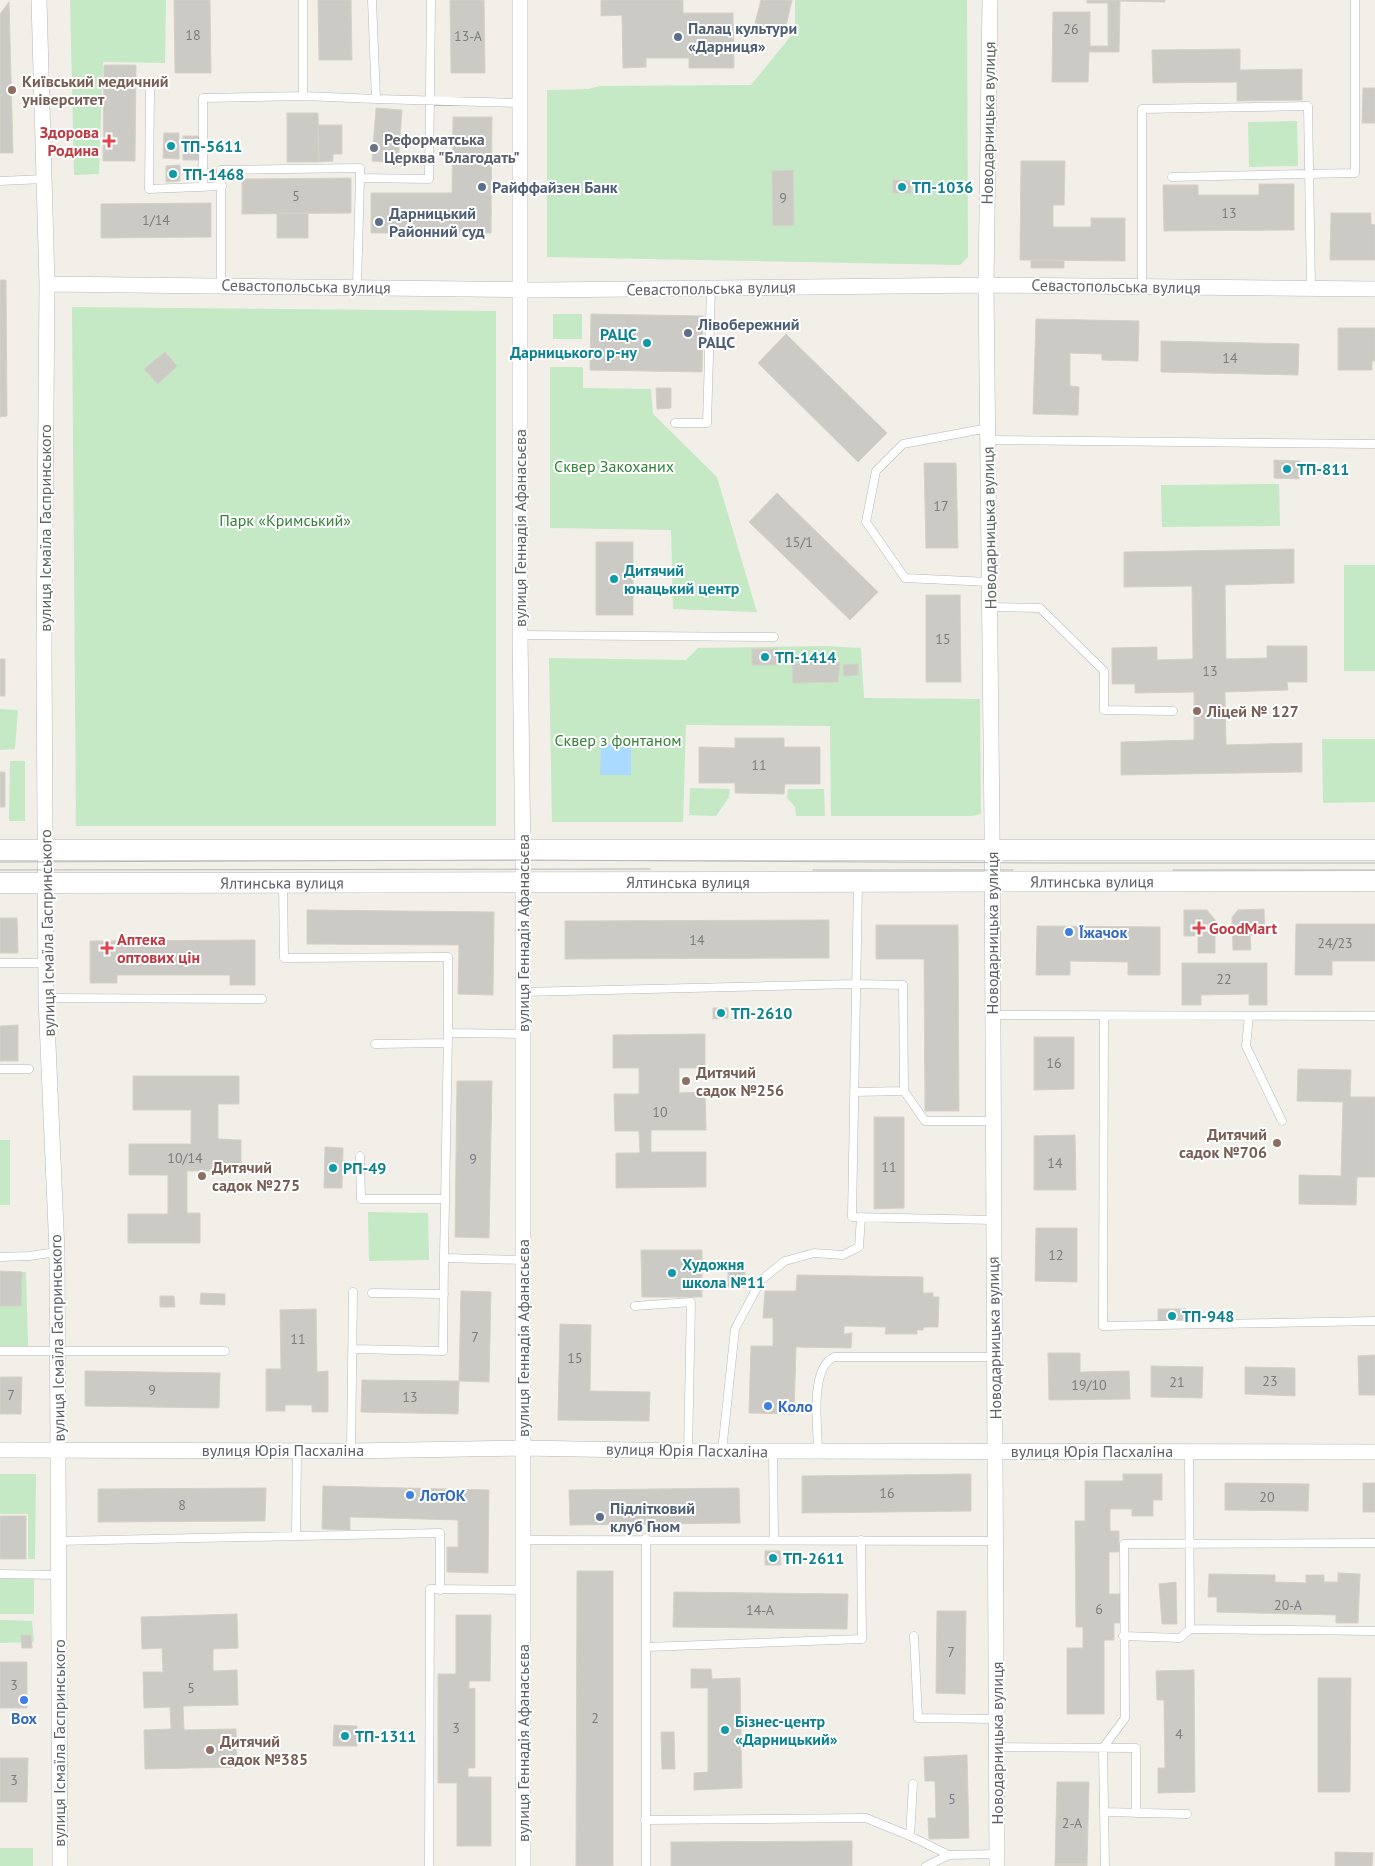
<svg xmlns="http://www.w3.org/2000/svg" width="1375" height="1866" font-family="'PT Sans',sans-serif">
  <rect width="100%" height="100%" fill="#f1efe8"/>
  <!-- green -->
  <path fill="#c5e8c5" d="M70,0h96l-1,63 -62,-1 -4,112 -25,1z
    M795,0h172l1,257 -8,8 -413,-8v-167l41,-1 12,-3 151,-1 44,-54z
    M1297,121l1,45 -49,1 -1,-45z
    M72,307l424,4v515h-420z
    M553,314h29v25h-29z
    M550,367h33v21l68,1 2,25 64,63 40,135 -84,-3 -2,-79 -121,-2z
    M1279,484l1,42 -118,1 -1,-42z
    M1344,565h31v106h-31z
    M825,646l36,2 3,50 116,1 1,115 -8,2h-142l-1,-90 -144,-1 -3,97h-131l-3,-164 137,2 12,-12z
    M0,709l18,1 -3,39 -15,1z
    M1322,739h53v63l-52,1z
    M10,761h15v60h-16z
    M690,788l40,1 -1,8 -13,19 -27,-1z
    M788,789h36l1,27h-29l-1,-9 -8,-9z
    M0,1140h10v65h-10z
    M368,1212l60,1 1,47 -60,1z
    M22,1272h4l2,74h-28v-40l21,-1z
    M0,1474h36l-1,85h-7v-45h-28z
    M0,1579h34v35h-34z
    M0,1620l32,1 2,21 -34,1z
    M0,1848h33v18h-33z"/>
  <!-- water -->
  <path fill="#aadaff" d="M601,744h30v31h-31z"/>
  <!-- building -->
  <path fill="#cccac5" stroke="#d6d1c6" d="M174,0h36l1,73h-36z
    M318,0h33l1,60h-33z
    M450,0h34l1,73h-34z
    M601,0h82v13h50l1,55h-45v-10h-43v9l-23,1 -1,-53 -21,1z
    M761,0h31l-8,35 -29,-12z
    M1087,0h78v2l-45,-1 -1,51h-30l-1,30h-36l1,-70h37v34h18v-43h-21z
    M9,2l4,151h-13v-139z
    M1240,49v21l62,-1v31l-65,1v-19l-84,1 -1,-33z
    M104,65h32l-1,96h-32z
    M1363,88h12v35h-13z
    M376,108l26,2 -4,53 -26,-2z
    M287,113h31l1,49h-32z
    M453,117h39l-1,116h-120v-40h81z
    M318,125h24v29h-9v7l-14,1z
    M164,133h15v26l-16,-1z
    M183,136h18v24h-18z
    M1021,161h44l-1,44h-11v22h38v-9h34v43l-105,-1z
    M180,165v16l-14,1v-16z
    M793,170l1,55 -21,1 -1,-55z
    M351,178v35l-109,1v-35z
    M893,180l18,1v12h-18z
    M1259,184h35v46l-130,1 -1,-46h35v10h61z
    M211,203v34l-110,1v-34z
    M277,213h31v25h-31z
    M1331,213h40v11l4,1v35h-45z
    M1031,260h33v8h-33z
    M0,280h6l1,136 -7,1z
    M591,314l112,2 -1,56 -112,-2z
    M1036,319l103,2 -1,40 -36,-1v-6l-32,-1v33l9,1 -1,28 -45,-1z
    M1338,328h37v33h-3v9h-34z
    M786,334l101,99 -29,29 -100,-99z
    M1161,341l138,3 -1,31 -137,-3z
    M165,352l12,14 -19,18 -14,-15z
    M656,388h15v20l-14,1z
    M1274,460l26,1 -1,18 -25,-1z
    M924,463h32l2,85h-32z
    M777,493l101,99 -28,28 -101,-98z
    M596,542h37v73h-37z
    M1294,549v34l-69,2 1,74 41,-1v-12h40v36h-20l1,8 -63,2 1,53 76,-2v29l-181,3v-33l73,-2v-48l-59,1v-9h-23v-36l45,-1v13l36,-1 -1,-73 -68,1v-35z
    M926,595h34l1,87h-35z
    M752,649h26v16h-26z
    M0,659h5v37h-5z
    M792,663h48l-2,19 -45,1z
    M858,664v11l-14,1 -1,-11z
    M735,738h49v9h36v37h-35l-1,10 -49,-1v-10h-36v-36l36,1z
    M0,772h5v35h-5z
    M1264,909l1,26h-15l1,15h-18l-1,-33 6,-7z
    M307,910l187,2 -1,83 -35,-1 1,-49 -152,-1z
    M1184,910h23l8,10v33h-17v-17h-14z
    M0,918h17l1,35h-18z
    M829,920v38l-264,1v-38z
    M1296,924h79v37h-43v14h-37z
    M876,925h82l1,186h-34l-1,-152h-48z
    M1037,926l123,1v48h-32v-13l-58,-1v14h-34z
    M255,940v45h-25v-10h-113v8h-27v-42z
    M1182,963h85v42h-18v-11l-48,1v10h-19z
    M713,1008h15v10l-15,1z
    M18,1025v36h-18v-35z
    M705,1034v34h-26v25l26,-1 1,38h-55v22h55v35l-90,1v-35h24l-1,-22h-24l-1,-37h25v-26h-26v-33z
    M1034,1037h40v52l-40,1z
    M1298,1069l53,1 -1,27h25v80h-18l-1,28 -57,-1v-29l42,1 2,-74 -46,-1z
    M133,1076h106v28h-21v35l23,1v31h-54v42h13v30h-72v-29h40v-39h-39v-31h62v-34h-58z
    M457,1081h35l-3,157 -34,-1z
    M874,1117h30v91l-30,1z
    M1075,1135l1,55h-42v-54z
    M325,1147l18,1 -1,40h-18z
    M1036,1228h41v54l-42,-1z
    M641,1250h61v47h-60z
    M728,1263l17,1v23h-17z
    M0,1271l22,1 -1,34h-21z
    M797,1275l126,2v16h10v4h6l-1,30h-14l-1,3h-6v4h-32l1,-7 -42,-1v8l8,-1 -1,15 -55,-1 -2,67 -45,-1 2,-67h22v-28h-10l2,-27h31z
    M461,1291l30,1 -2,90 -30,-1z
    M201,1293l24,1v11l-25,-1z
    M160,1296h14l1,11h-15z
    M316,1309l1,63 11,-1v41h-16v-7h-27v6h-19v-42h15l-1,-59z
    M1158,1309h28v15h-28z
    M560,1324l31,1 -1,66 60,1 -1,29 -91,-1z
    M1048,1353h32v19l49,-1 1,28 -81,1z
    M1375,1355v40h-16l-1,-39z
    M1151,1366l52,1 -1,31 -51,-1z
    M1245,1367l50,1v28l-50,-2z
    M85,1371l135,2 -1,35 -134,-2z
    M0,1377h22l-1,37h-21z
    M362,1380l97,1 -1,33 -97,-2z
    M971,1474v37l-169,2v-37z
    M1123,1474h39v26h-9v16h-21v-7h-22v22h9v21h-10v42h13v29h-8v17h-10v74h-37v-66h16v-21h-7l-1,-106h10v-40h38z
    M1225,1483l84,1 -1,27 -83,-1z
    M1363,1483h12v29h-12z
    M323,1486l166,4 -1,83 -41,-1v-25h11v-27l-108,-3v13l-28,-1z
    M266,1488l-1,33 -167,1v-33z
    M739,1488l1,35 -170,2 -1,-35z
    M0,1516h26v43h-26z
    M765,1551h15l1,14h-16z
    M577,1571h36v295h-37z
    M1338,1573l22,1 -2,49h-22v-8l-119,-3v-15h-9l1,-23 66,1v7l31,1v-8h18v7h14z
    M1176,1582l1,42h-15l-3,-40z
    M674,1592l174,2 -1,35 -174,-2z
    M937,1611h29l-1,83 -29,-1z
    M237,1614l1,34 -25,1v22l24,-1 1,35 -55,1 1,24 52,-1 1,38 -92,2 -1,-39 27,-1 -1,-22 -26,1 -1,-36h20l-1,-24 -20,1 -1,-32z
    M456,1615h35l-1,66h-21v8l6,-1v80h-7v9h23v69h-34v-63h-19v-109h18z
    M21,1635h10l1,13h-10z
    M0,1662h27v46h-27z
    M691,1669h20l1,10 28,-1 2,110 -48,2v-17l14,-1v-84h-17z
    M1194,1670l1,122 -37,1v-25h7l-1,-68h-7l-1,-29z
    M1318,1678h33l-1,114h-32z
    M334,1725l23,1v20h-24z
    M661,1732h13l1,37h-13z
    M967,1755l2,83 -40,1 -1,-21h8l-1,-37h-10l-1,-24z
    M0,1758h28l-1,44h-27z
    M1057,1782h32l-2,82h-32z
    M852,1841v25h-181v-24z
    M1335,1852l38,1 -1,13h-37z
    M1055,1864h32v2h-32z"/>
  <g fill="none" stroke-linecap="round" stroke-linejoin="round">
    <defs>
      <path id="service" d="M303,0v96l73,3
        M372,0l4,99 143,4
        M150,91l-1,98 73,-3
        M1172,177l183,-4v-173
        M0,181l44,-2
        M203,187v-89l100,-2
        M221,285v-115l139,-2v10
        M357,286l3,-108 69,1 2,-179
        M1142,287v-178l166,-3 3,182
        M675,423h32l4,-135
        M988,428l-85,16 -27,27 -10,51 39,56 84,4
        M988,440l387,4
        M990,607l50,1 64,63v39l69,1
        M520,635l254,2
        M283,883l1,75 164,-1v76
        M858,883l-6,334 141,3
        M0,963h46
        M523,992l332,-8 48,1 1,106 21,30h67
        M46,998l216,1
        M992,1015l383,1
        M1104,1016l-1,310 272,-5
        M1249,1016l-3,30 36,75
        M375,1044l72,-1
        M0,1069h29
        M854,1092l50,-1
        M360,1156l1,43h84
        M0,1257l29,-1 28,-4
        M444,1258l4,-225 75,1
        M372,1293l72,1
        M635,1306l56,-4 -3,149
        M353,1349l90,2 1,-93 79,2
        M0,1351h225
        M351,1451l2,-159
        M722,1451l13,-122 26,-49 24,-19 29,-8 29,2 16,-8 2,-30
        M773,1451l1,88
        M818,1451c0,-24 -9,-82 16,-94h161
        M1189,1451l1,178
        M296,1536l1,-85
        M646,1538v328
        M523,1540l472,1
        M58,1541l382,-8v57
        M0,1574l59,1
        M914,1636l4,82 79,1
        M1123,1636l57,2 10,-9 185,2
        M646,1647l216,-8 -1,-99
        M997,1747l139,1v65
        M913,1784l-3,52 39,19
        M1104,1812l83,2
        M645,1820l221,-2 44,18
        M429,1866l1,-277 93,1
        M926,1866l23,-11 48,-1
        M1105,1866l-2,-118 22,-30 -1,-174 251,-1"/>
      <path id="minor" d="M39,0l8,284 -3,367 2,347 11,254 3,614
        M520,0v635l3,225v1006
        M990,0l-4,285 6,541 5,1040
        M47,284l496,6 443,-5 389,4
        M0,1450l351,1 172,-3 165,3 687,1"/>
      <g id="tertiary">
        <path d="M0,850h1375"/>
        <path id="s1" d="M0,883l1375,-2"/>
      </g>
    </defs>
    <!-- service casing -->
    <use href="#service" stroke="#b5b8bc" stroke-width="9"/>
    <!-- minor casing -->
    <use href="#minor" stroke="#b5b8bc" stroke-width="16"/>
    <!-- tertiary casing -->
    <use href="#tertiary" stroke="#b5b8bc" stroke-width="21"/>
    <!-- service -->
    <use href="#service" stroke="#fff" stroke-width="8"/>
    <!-- minor -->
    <use href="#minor" stroke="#fff" stroke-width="15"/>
    <!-- tertiary -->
    <use href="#tertiary" stroke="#fff" stroke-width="20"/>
    <!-- tram -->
    <path stroke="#b6b7b8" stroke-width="1" d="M0,862l523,-2 527,3h325
      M0,870l650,-1
      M813,870h200
      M1173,870h202"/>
  </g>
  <!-- markers -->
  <g fill="#5c6f8a" stroke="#fff" stroke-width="2">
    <circle cx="678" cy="37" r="5"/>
    <circle cx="482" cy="187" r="5"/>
    <circle cx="379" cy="222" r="5"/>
    <circle cx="688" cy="333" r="5"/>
    <circle cx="600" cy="1517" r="5"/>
  </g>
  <g fill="#8d6e63" stroke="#fff" stroke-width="2">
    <circle cx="12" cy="90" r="5"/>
    <circle cx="1197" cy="711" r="5"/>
    <circle cx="686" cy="1081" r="5"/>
    <circle cx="1277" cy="1143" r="5"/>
    <circle cx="202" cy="1176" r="5"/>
    <circle cx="210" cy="1750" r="5"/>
  </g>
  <g fill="#e0444e" stroke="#fff" stroke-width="2">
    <path d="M106.5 133.5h5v5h5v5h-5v5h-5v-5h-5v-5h5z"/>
    <path d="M1196.5 920.5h5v5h5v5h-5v5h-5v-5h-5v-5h5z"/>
    <path d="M104.5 940.5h5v5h5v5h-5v5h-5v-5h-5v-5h5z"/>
  </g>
  <g fill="#0f9aa8" stroke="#fff" stroke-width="2">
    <circle cx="171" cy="146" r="5"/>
    <circle cx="173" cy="174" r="5"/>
    <circle cx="902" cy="187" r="5"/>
    <circle cx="647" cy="343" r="5"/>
    <circle cx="1287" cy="469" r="5"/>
    <circle cx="614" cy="579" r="5"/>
    <circle cx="765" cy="657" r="5"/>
    <circle cx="721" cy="1013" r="5"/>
    <circle cx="333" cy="1168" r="5"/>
    <circle cx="672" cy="1273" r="5"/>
    <circle cx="1172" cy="1316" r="5"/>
    <circle cx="773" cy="1558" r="5"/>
    <circle cx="725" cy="1730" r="5"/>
    <circle cx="345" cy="1736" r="5"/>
  </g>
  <circle fill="#6b7280" stroke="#fff" stroke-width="2" cx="374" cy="148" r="5"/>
  <g fill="#3f7fe0" stroke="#fff" stroke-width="2">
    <circle cx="1069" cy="932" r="5"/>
    <circle cx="768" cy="1406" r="5"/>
    <circle cx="410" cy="1495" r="5"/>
    <circle cx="24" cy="1700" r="5"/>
  </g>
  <g text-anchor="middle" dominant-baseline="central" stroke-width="4" stroke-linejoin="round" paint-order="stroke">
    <!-- number labels -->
    <g font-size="14" fill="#7a7d7f">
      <text x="1071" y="29">26</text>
      <text x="193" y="35">18</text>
      <text x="468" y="36">13-А</text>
      <text x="296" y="196">5</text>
      <text x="783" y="198">9</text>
      <text x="1229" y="213">13</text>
      <text x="156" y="220">1/14</text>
      <text x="1230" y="358">14</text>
      <text x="941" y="506">17</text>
      <text x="799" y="542">15/1</text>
      <text x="943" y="639">15</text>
      <text x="1210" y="671">13</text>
      <text x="759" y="765">11</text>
      <text x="697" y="940">14</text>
      <text x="1335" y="943">24/23</text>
      <text x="1224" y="979">22</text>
      <text x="1054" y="1063">16</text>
      <text x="660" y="1112">10</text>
      <text x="185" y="1158">10/14</text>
      <text x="473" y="1159">9</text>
      <text x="1055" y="1163">14</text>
      <text x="889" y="1167">11</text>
      <text x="1056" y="1255">12</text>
      <text x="475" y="1337">7</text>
      <text x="298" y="1339">11</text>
      <text x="575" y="1358">15</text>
      <text x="1270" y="1381">23</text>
      <text x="1177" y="1382">21</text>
      <text x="1089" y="1385">19/10</text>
      <text x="152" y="1390">9</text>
      <text x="11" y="1395">7</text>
      <text x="410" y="1397">13</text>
      <text x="887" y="1493">16</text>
      <text x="1267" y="1497">20</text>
      <text x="182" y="1505">8</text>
      <text x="1288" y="1605">20-А</text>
      <text x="1099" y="1609">6</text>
      <text x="760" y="1610">14-А</text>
      <text x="951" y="1652">7</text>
      <text x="14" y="1685">3</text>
      <text x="191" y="1688">5</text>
      <text x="595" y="1718">2</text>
      <text x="456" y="1728">3</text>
      <text x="1179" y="1734">4</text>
      <text x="14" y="1780">3</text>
      <text x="952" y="1799">5</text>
      <text x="1072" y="1823">2-А</text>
    </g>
    <!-- service labels -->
    <g font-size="16" font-weight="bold" fill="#4e5e75" stroke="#fff" text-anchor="start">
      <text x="688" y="28">Палац культури<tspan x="688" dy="18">«Дарниця»</tspan></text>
      <text x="492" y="187">Райффайзен Банк</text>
      <text x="389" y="213">Дарницький<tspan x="389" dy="18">Районний суд</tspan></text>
      <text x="698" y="324">Лівобережний<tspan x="698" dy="18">РАЦС</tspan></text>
      <text x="610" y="1508">Підлітковий<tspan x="610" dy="18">клуб Гном</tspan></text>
    </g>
    <!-- education labels -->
    <g font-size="16" font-weight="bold" fill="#785e54" stroke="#fff" text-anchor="start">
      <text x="22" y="81">Київський медичний<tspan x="22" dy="18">університет</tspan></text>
      <text x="1207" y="711">Ліцей № 127</text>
      <text x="696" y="1072">Дитячий<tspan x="696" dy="18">садок №256</tspan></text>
      <text x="1267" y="1134" text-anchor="end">Дитячий<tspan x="1267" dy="18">садок №706</tspan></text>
      <text x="212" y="1167">Дитячий<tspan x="212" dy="18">садок №275</tspan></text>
      <text x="220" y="1741">Дитячий<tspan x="220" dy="18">садок №385</tspan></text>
    </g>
    <!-- street labels -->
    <g font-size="16" fill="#5f6368" stroke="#fff">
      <text transform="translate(988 123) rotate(-89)">Новодарницька вулиця</text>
      <text transform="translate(306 286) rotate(1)">Севастопольська вулиця</text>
      <text transform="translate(1116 286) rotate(1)">Севастопольська вулиця</text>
      <text transform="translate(711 288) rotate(-1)">Севастопольська вулиця</text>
      <text transform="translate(45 528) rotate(-90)">вулиця Ісмаїла Гаспринського</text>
      <text transform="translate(520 528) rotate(-90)">вулиця Геннадія Афанасьєва</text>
      <text transform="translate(989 528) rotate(-91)">Новодарницька вулиця</text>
      <text stroke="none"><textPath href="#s1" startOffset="1092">Ялтинська вулиця</textPath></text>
      <text stroke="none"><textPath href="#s1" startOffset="282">Ялтинська вулиця</textPath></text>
      <text stroke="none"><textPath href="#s1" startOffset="688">Ялтинська вулиця</textPath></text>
      <text transform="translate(47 933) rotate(-91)">вулиця Ісмаїла Гаспринського</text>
      <text transform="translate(523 933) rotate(-90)">вулиця Геннадія Афанасьєва</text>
      <text transform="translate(992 933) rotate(-90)">Новодарницька вулиця</text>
      <text transform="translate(57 1338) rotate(-91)">вулиця Ісмаїла Гаспринського</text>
      <text transform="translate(523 1338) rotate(-90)">вулиця Геннадія Афанасьєва</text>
      <text transform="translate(994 1338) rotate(-91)">Новодарницька вулиця</text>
      <text x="283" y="1450">вулиця Юрія Пасхаліна</text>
      <text transform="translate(687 1450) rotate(1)">вулиця Юрія Пасхаліна</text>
      <text x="1092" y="1451">вулиця Юрія Пасхаліна</text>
      <text transform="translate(59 1743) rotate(-90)">вулиця Ісмаїла Гаспринського</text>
      <text transform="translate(523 1743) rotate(-90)">вулиця Геннадія Афанасьєва</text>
      <text transform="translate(997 1743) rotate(-90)">Новодарницька вулиця</text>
    </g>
    <!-- health labels -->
    <g font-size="16" font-weight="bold" fill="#be3a42" stroke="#fff" text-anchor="start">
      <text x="99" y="132" text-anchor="end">Здорова<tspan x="99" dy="18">Родина</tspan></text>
      <text x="1209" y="928">GoodMart</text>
      <text x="117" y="939">Аптека<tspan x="117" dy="18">оптових цін</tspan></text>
    </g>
    <!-- worship labels -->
    <g font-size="16" font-weight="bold" fill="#5b616d" stroke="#fff" text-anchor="start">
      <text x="384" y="139">Реформатська<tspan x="384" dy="18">Церква "Благодать"</tspan></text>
    </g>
    <!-- culture labels -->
    <g font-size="16" font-weight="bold" fill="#0d838f" stroke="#fff" text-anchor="start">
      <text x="181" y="146">ТП-5611</text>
      <text x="183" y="174">ТП-1468</text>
      <text x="912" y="187">ТП-1036</text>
      <text x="637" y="334" text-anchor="end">РАЦС<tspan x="637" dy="18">Дарницького р-ну</tspan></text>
      <text x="1297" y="469">ТП-811</text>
      <text x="624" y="570">Дитячий<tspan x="624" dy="18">юнацький центр</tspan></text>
      <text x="775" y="657">ТП-1414</text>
      <text x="731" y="1013">ТП-2610</text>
      <text x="343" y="1168">РП-49</text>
      <text x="682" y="1264">Художня<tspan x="682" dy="18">школа №11</tspan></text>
      <text x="1182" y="1316">ТП-948</text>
      <text x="783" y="1558">ТП-2611</text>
      <text x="735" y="1721">Бізнес-центр<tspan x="735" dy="18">«Дарницький»</tspan></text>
      <text x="355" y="1736">ТП-1311</text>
    </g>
    <!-- park labels -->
    <g font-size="16" fill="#348238" stroke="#fff">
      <text x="614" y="466">Сквер Закоханих</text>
      <text x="285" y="520">Парк «Кримський»</text>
      <text x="618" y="740">Сквер з фонтаном</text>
    </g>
    <!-- shop labels -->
    <g font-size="16" font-weight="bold" fill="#366cbe" stroke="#fff" text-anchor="start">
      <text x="1079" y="932">Їжачок</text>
      <text x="778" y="1406">Коло</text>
      <text x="420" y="1495">ЛотОК</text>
      <text x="24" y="1718" text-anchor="middle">Box</text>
    </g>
  </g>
</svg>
